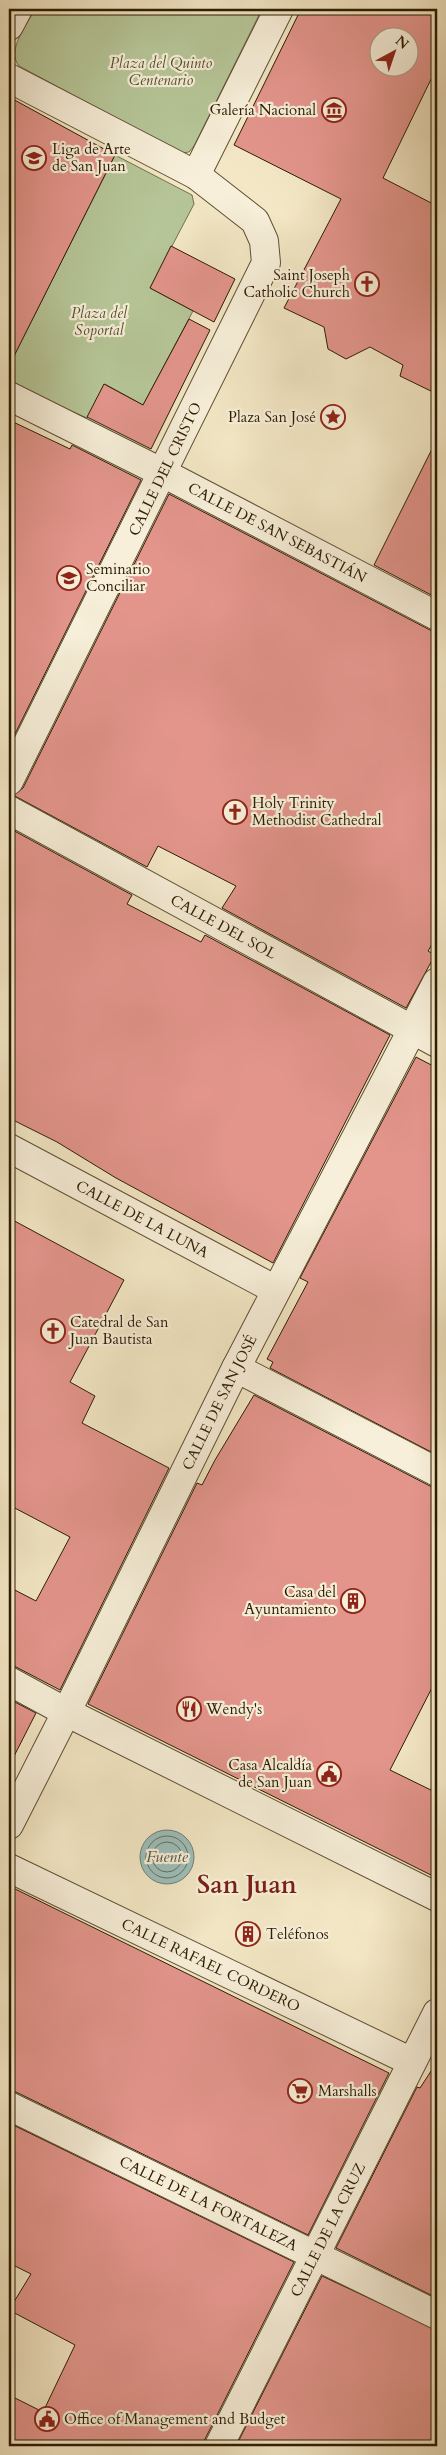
<svg xmlns="http://www.w3.org/2000/svg" width="446" height="2455" font-family="Cardo,serif">
  <rect width="100%" height="100%" fill="#f3e7c5"/>
  <filter id="stains"><feTurbulence type="fractalNoise" baseFrequency=".004" numOctaves="4"/><feColorMatrix values="0 0 0 0 .2 0 0 0 0 .09 0 0 0 0 .02 0 0 0 .5 -.17"/></filter>
  <radialGradient id="worn" r=".72"><stop offset=".6" stop-color="#630" stop-opacity="0"/><stop offset="1" stop-color="#630" stop-opacity=".3"/></radialGradient>
  <!-- green -->
  <path fill="#b6c698" stroke="#72714d" d="M35,9h227l-68,137 -5,6 -7,1 -163,-87c-13,-16 8,-41 16,-57z
    M115,155l77,40 2,9 -44,84 43,23 -50,94 -38,-21 -18,34 -78,-34v-18z"/>
  <!-- water -->
  <path fill="#9dbfbb" stroke="#707e71" d="M140 1857a27 27 0 1 1 54 0a27 27 0 1 1-54 0Z"/>
  <g fill="none" stroke-linecap="round" stroke-linejoin="round">
    <!-- shore -->
    <path stroke="#656e5e" stroke-width="1" d="M146 1857a21 21 0 1 1 42 0a21 21 0 1 1-42 0Z
      M152 1857a15 15 0 1 1 30 0a15 15 0 1 1-30 0Z"/>
  </g>
  <!-- building -->
  <path fill="#e3958c" stroke="#2d1c02" fill-rule="evenodd" d="M301,9h122l14,7v51l-54,111 54,28v188l-37,-18 3,-11 -33,-18 -24,12 -18,-10 -4,-22 -40,-19 57,-109 -107,-54zM378,38h30v30h-30z
    M9,97l106,58 -106,211z
    M171,246l64,33 -21,43 -64,-34z
    M189,319l21,11 -59,119 -64,-32 17,-33 39,21z
    M9,420l61,29 2,-4 69,35 -132,266z
    M437,439v159l-63,-33z
    M169,494l261,136 7,2v304l-9,15 7,4 -29,53 -184,-100 14,-22 -78,-40 -11,21 -134,-72 10,-7z
    M9,828l123,67 -5,9 74,38 4,-7 185,100 -117,228 -157,-85 -59,-36 -48,-24z
    M416,1057l21,11v387l-167,-87 3,-6 -6,-3 41,-77 -8,-4z
    M9,1218l115,62 -54,102 25,14 -13,27 87,45 -109,222 -44,-23 -7,-2v-78l27,14 34,-64 -61,-32z
    M254,1395l176,91 7,2v190l-47,92 47,23v85l-349,-174 109,-221 5,2 13,-25z
    M9,1699l27,14 -27,53z
    M9,1886l380,187 -81,162 -292,-143 -7,-1z
    M437,2062v236l-101,-50 81,-161 3,1z
    M9,2123l285,139 -89,177 -2,7h-194v-51l34,17 32,-67 -66,-35 22,-36 -22,-11z
    M322,2276l115,54v116h-201z"/>
  <g fill="none" stroke-linecap="round" stroke-linejoin="round">
    <defs>
      <g id="minor">
        <path d="M9,26l9,-17"/>
        <path d="M9,78l187,97 59,46 9,20 2,22 -257,518"/>
        <path d="M196,175l83,-166"/>
        <path id="s1" d="M9,396l154,77 274,143"/>
        <path id="s2" d="M9,810l428,233"/>
        <path id="s3" d="M9,1148l267,142"/>
        <path d="M236,1368l201,104"/>
        <path d="M9,1681l57,31 371,185"/>
        <path id="s4" d="M9,1825l63,-124 164,-333 201,-386"/>
        <path id="s5" d="M9,1868l403,194"/>
        <path id="s6" d="M9,2106l428,209"/>
        <path id="s7" d="M219,2446l218,-433"/>
      </g>
    </defs>
    <!-- minor casing -->
    <use href="#minor" stroke="#5e4f33" stroke-width="30"/>
    <!-- minor -->
    <use href="#minor" stroke="#f7efd9" stroke-width="28"/>
  </g>
  <!-- icons -->
  <defs>
    <symbol id="museum-ring" viewBox="-11 -11 22 22"><circle r="9.5" fill="#f7efd9" stroke="#8f2418" stroke-width="1.5"/><path d="M0-6L6-3V-2H-6V-3ZM-5-1h2V3h-2ZM-1-1h2V3h-2ZM3-1h2V3H3ZM-6 4H6V6H-6Z" fill="#8f2418"/></symbol>
    <symbol id="school-ring" viewBox="-11 -11 22 22"><circle r="9.5" fill="#f7efd9" stroke="#8f2418" stroke-width="1.5"/><path d="M0-5L7-2L0 1L-7-2ZM-4 1L0 2.5L4 1V4Q0 6-4 4Z" fill="#8f2418"/></symbol>
    <symbol id="church-ring" viewBox="-11 -11 22 22"><circle r="9.5" fill="#f7efd9" stroke="#8f2418" stroke-width="1.5"/><path d="M-1.2-6h2.4v3.5h3.3v2.4h-3.3V6h-2.4V-.1h-3.3v-2.4h3.3Z" fill="#8f2418"/></symbol>
    <symbol id="sight-ring" viewBox="-11 -11 22 22"><circle r="9.5" fill="#f7efd9" stroke="#8f2418" stroke-width="1.5"/><path d="M0-6L1.8-2.2L6-1.7L2.9 1.2L3.7 5.4L0 3.3L-3.7 5.4L-2.9 1.2L-6-1.7L-1.8-2.2Z" fill="#8f2418"/></symbol>
    <symbol id="building-ring" viewBox="-11 -11 22 22"><circle r="9.5" fill="#f7efd9" stroke="#8f2418" stroke-width="1.5"/><path d="M-4-6H4V6H1V3H-1V6H-4ZM-2.5-4.3h1.7v1.8h-1.7ZM.8-4.3h1.7v1.8H.8ZM-2.5-1h1.7V.8h-1.7ZM.8-1h1.7V.8H.8Z" fill="#8f2418"/></symbol>
    <symbol id="restaurant-ring" viewBox="-11 -11 22 22"><circle r="9.5" fill="#f7efd9" stroke="#8f2418" stroke-width="1.5"/><path d="M-5-6h1v4h1v-4h1v4h1v-4h1v5L-1.5 .5V6h-2V.5L-5-1ZM5-6V6H3V1.5H1.5Q1.5-4 5-6Z" fill="#8f2418"/></symbol>
    <symbol id="civic-ring" viewBox="-11 -11 22 22"><circle r="9.5" fill="#f7efd9" stroke="#8f2418" stroke-width="1.5"/><path d="M-.6-6.5H3V-4.5H.6V-3L4-1V1h2V6H-6V1h2V-1L-.6-3ZM-1.2 2.5V6h2.4V2.5Z" fill="#8f2418"/></symbol>
    <symbol id="supermarket-ring" viewBox="-11 -11 22 22"><circle r="9.5" fill="#f7efd9" stroke="#8f2418" stroke-width="1.5"/><path d="M-6-5.5h2.5l.6 2H6L4.5 2H-2.5L-4.4-4H-6ZM-1.5 3.2a1.3 1.3 0 1 0 .1 0ZM3 3.2a1.3 1.3 0 1 0 .1 0Z" fill="#8f2418"/></symbol>
  </defs>
  <g fill-rule="evenodd">
    <use href="#museum-ring" x="320" y="96" width="28" height="28"/>
    <use href="#school-ring" x="20" y="144" width="28" height="28"/>
    <use href="#church-ring" x="353" y="270" width="28" height="28"/>
    <use href="#sight-ring" x="319" y="403" width="28" height="28"/>
    <use href="#school-ring" x="55" y="564" width="28" height="28"/>
    <use href="#church-ring" x="221" y="798" width="28" height="28"/>
    <use href="#church-ring" x="39" y="1317" width="28" height="28"/>
    <use href="#building-ring" x="339" y="1587" width="28" height="28"/>
    <use href="#restaurant-ring" x="175" y="1695" width="28" height="28"/>
    <use href="#civic-ring" x="315" y="1760" width="28" height="28"/>
    <use href="#building-ring" x="234" y="1920" width="28" height="28"/>
    <use href="#supermarket-ring" x="286" y="2077" width="28" height="28"/>
    <use href="#civic-ring" x="33" y="2405" width="28" height="28"/>
  </g>
  <g text-anchor="middle" dominant-baseline="central" stroke-width="4.5" stroke-linejoin="round" paint-order="stroke">
    <!-- park labels -->
    <g font-size="15" font-style="italic" fill="#564f2f" stroke="#f7efd9">
      <text x="161" y="63">Plaza del Quinto<tspan x="161" dy="17">Centenario</tspan></text>
      <text x="99" y="313">Plaza del<tspan x="99" dy="17">Soportal</tspan></text>
    </g>
    <!-- poi labels -->
    <g font-size="15" fill="#2d1c02" stroke="#f7efd9" text-anchor="start">
      <text x="316" y="110" text-anchor="end">Galería Nacional</text>
      <text x="52" y="149">Liga de Arte<tspan x="52" dy="17">de San Juan</tspan></text>
      <text x="350" y="275" text-anchor="end">Saint Joseph<tspan x="350" dy="17">Catholic Church</tspan></text>
      <text x="316" y="417" text-anchor="end">Plaza San José</text>
      <text x="86" y="569">Seminario<tspan x="86" dy="17">Conciliar</tspan></text>
      <text x="252" y="803">Holy Trinity<tspan x="252" dy="17">Methodist Cathedral</tspan></text>
      <text x="70" y="1322">Catedral de San<tspan x="70" dy="17">Juan Bautista</tspan></text>
      <text x="336" y="1592" text-anchor="end">Casa del<tspan x="336" dy="17">Ayuntamiento</tspan></text>
      <text x="206" y="1709">Wendy's</text>
      <text x="312" y="1765" text-anchor="end">Casa Alcaldía<tspan x="312" dy="17">de San Juan</tspan></text>
      <text x="266" y="1934">Teléfonos</text>
      <text x="318" y="2091">Marshalls</text>
      <text x="64" y="2419">Office of Management and Budget</text>
    </g>
    <!-- street labels -->
    <g font-size="15" fill="#2d1c02" stroke="#f7efd9">
      <text transform="translate(165 469) rotate(-64)">CALLE DEL CRISTO</text>
      <text stroke="none"><textPath href="#s1" startOffset="301">CALLE DE SAN SEBASTIÁN</textPath></text>
      <text stroke="none"><textPath href="#s2" startOffset="244">CALLE DEL SOL</textPath></text>
      <text stroke="none"><textPath href="#s3" startOffset="151">CALLE DE LA LUNA</textPath></text>
      <text stroke="none"><textPath href="#s4" startOffset="472">CALLE DE SAN JOSÉ</textPath></text>
      <text stroke="none"><textPath href="#s5" startOffset="224">CALLE RAFAEL CORDERO</textPath></text>
      <text stroke="none"><textPath href="#s6" startOffset="222">CALLE DE LA FORTALEZA</textPath></text>
      <text stroke="none"><textPath href="#s7" startOffset="242">CALLE DE LA CRUZ</textPath></text>
    </g>
    <!-- water labels -->
    <g font-size="16" font-style="italic" fill="#545543" stroke="#f7efd9">
      <text x="167" y="1857">Fuente</text>
    </g>
    <!-- town labels -->
    <g font-size="25" font-weight="bold" fill="#7a1f14" stroke="#f7efd9">
      <text x="247" y="1885">San Juan</text>
    </g>
  </g>
  <!-- margin -->
  <rect width="446" height="2455" fill="none" stroke="#f3e7c5" stroke-width="30"/>
  <rect x="10" y="10" width="426" height="2435" fill="none" stroke="#2d1c02" stroke-width="2.5"/>
  <rect x="15" y="15" width="416" height="2425" fill="none" stroke="#2d1c02"/>
  <!-- north arrow -->
  <g transform="translate(394 52) rotate(40)"><circle r="24" fill="#f7efd9" stroke="#a69b83"/>
  <path d="M0-4L9 19L0 12L-9 19Z" fill="#8f2418"/>
  <text y="-8" font-size="14" font-weight="bold" text-anchor="middle" fill="#2d1c02">N</text>
  </g>
  <rect width="100%" height="100%" filter="url(#stains)"/>
  <rect width="100%" height="100%" fill="url(#worn)"/>
</svg>
